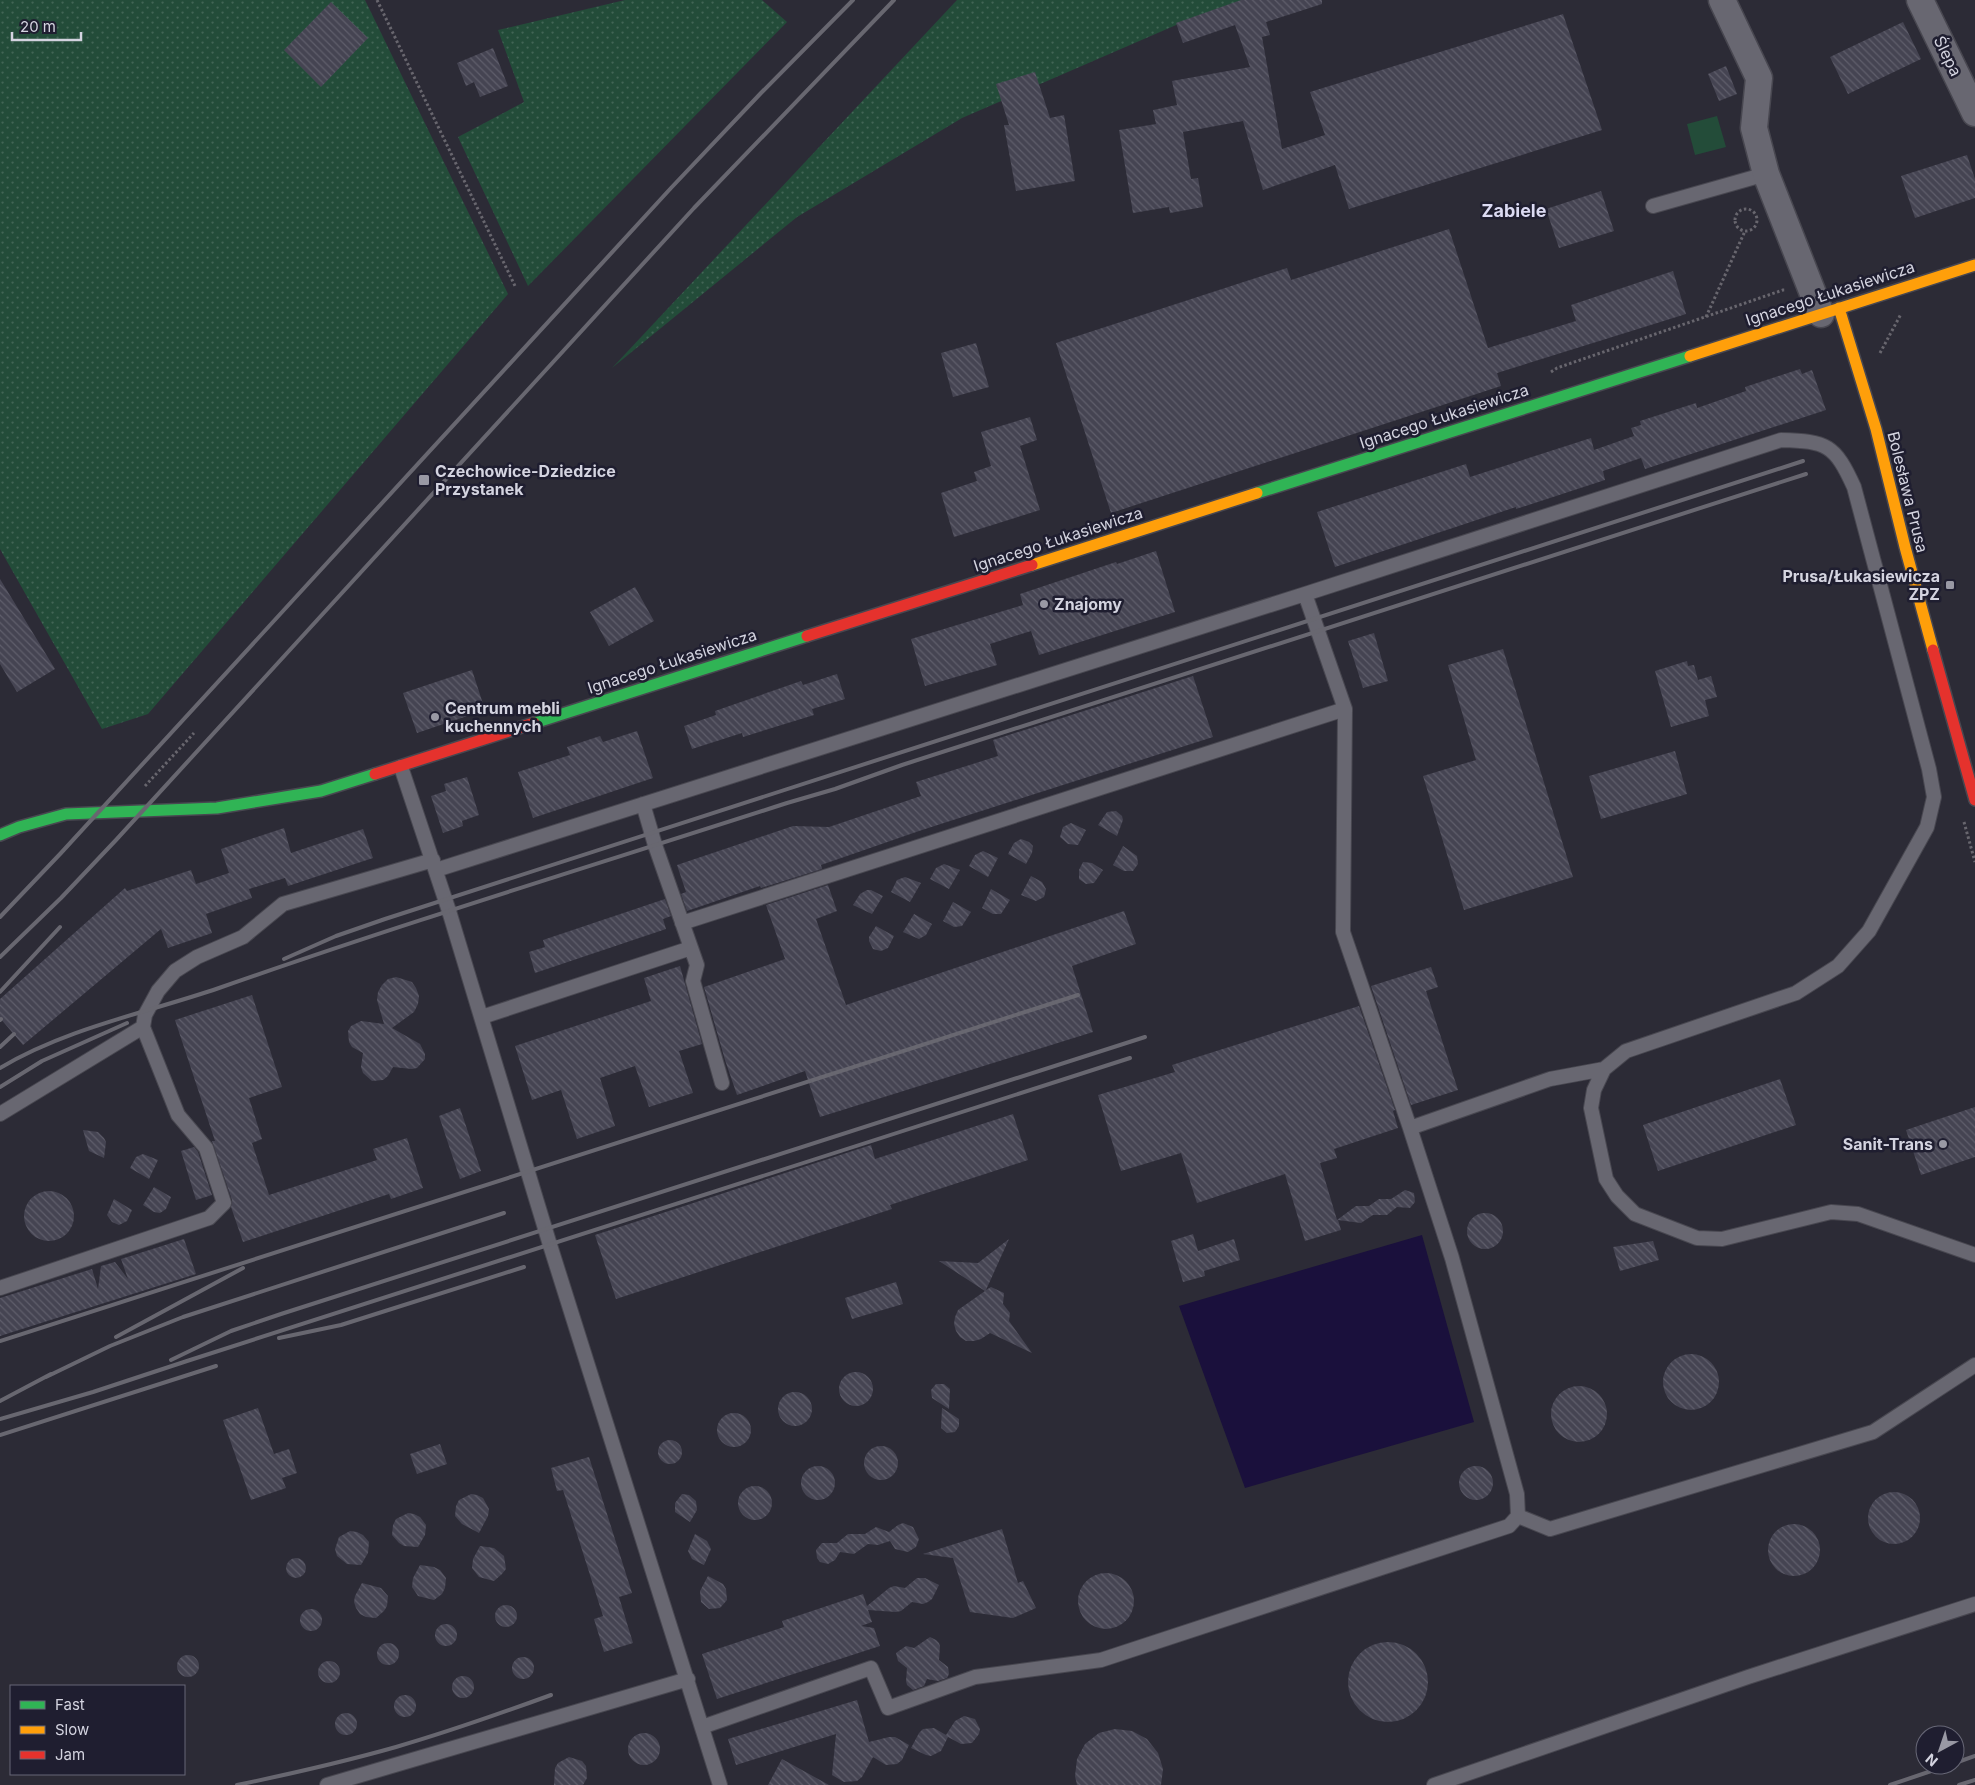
<svg xmlns="http://www.w3.org/2000/svg" width="1975" height="1785" font-family="Inter,sans-serif">
  <defs>
    <pattern id="grass-dots" width="8" height="8" patternUnits="userSpaceOnUse" patternTransform="scale(1.25)"><rect width="8" height="8" fill="#234c39"/><path d="M2 2h.1M6 6h.1" fill="none" stroke="#426555" stroke-width="1.8" stroke-linecap="round"/></pattern>
    <pattern id="building-back-hatch" width="6" height="6" patternUnits="userSpaceOnUse" patternTransform="scale(1.25)"><rect width="6" height="6" fill="#454452"/><path d="M-1 5l2 2M0 0l6 6M5-1l2 2" fill="none" stroke="#5f5e6b"/></pattern>
  </defs>
  <rect width="100%" height="100%" fill="#2c2b36"/>
  <!-- grass -->
  <path fill="url(#grass-dots)" d="M0,0h365l143,294 -360,420 -46,15 -102,-180z
    M625,0h137l25,22 -259,264 -70,-149 66,-35 -26,-72z
    M957,0h294l-61,19 -228,99 -165,99 -185,151z"/>
  <!-- park -->
  <path fill="#234c39" d="M1717,116l9,31 -31,8 -8,-31z"/>
  <!-- water -->
  <path fill="#1a103c" d="M1422,1235l52,187 -229,66 -66,-182z"/>
  <!-- building -->
  <path fill="url(#building-back-hatch)" d="M1241,0h81v4l-56,18 4,13 -8,2 20,112 43,-14 -15,-43 253,-78 39,116 -253,79 -14,-44 -72,25 -20,-69 -60,11 8,47 7,-1 5,29 -33,6 -1,-6 -36,6 -14,-83 37,-6 -3,-14 24,-5 -5,-24 78,-14 -15,-42 -52,18 -7,-20z
    M331,2l37,36 -47,49 -37,-37z
    M1903,22l18,37 -73,35 -18,-37z
    M493,48l15,38 -28,11 -6,-15 -8,4 -9,-23z
    M1726,66l11,28 -18,7 -11,-27z
    M1035,72l15,46 14,-3 11,66 -59,10 -12,-66h5l-13,-41z
    M1967,155l8,24v19l-60,20 -14,-42z
    M1601,191l13,40 -55,17 -13,-39z
    M1449,229l39,119 88,-27 -5,-16 102,-34 13,43 -189,59 4,13 -390,127 -55,-170 231,-75 4,12z
    M976,343l13,44 -36,10 -12,-44z
    M1800,369l2,5 10,-4 14,40 -181,59 -4,-11 -38,13 2,9 -89,29v-2l-181,60 -18,-55 149,-48 4,13 121,-39 3,12 40,-14 -3,-8 10,-3 -1,-4 56,-18 1,5 49,-17 -1,-4z
    M1030,417l7,23 -17,6 20,64 -86,27 -13,-44 36,-12 -3,-9 17,-6 -10,-34z
    M1156,551l19,61 -136,43 -8,-24 -41,13 7,21 -72,21 -14,-47 112,-34 -3,-11 96,-32 1,2z
    M0,579l55,90 -38,23 -17,-28z
    M635,587l19,34 -45,25 -19,-34z
    M1374,633l14,48 -25,7 -15,-47z
    M1503,649l70,228 -109,33 -41,-134 53,-16 -28,-95z
    M1687,661l1,5 6,-1 4,15 13,-4 6,21 -12,3 4,16 -38,11 -16,-56z
    M472,670l13,40 -68,23 -14,-40z
    M837,674l8,25 -33,10 2,6 -71,22 -1,-4 -50,16 -8,-23 32,-11 -1,-4 86,-30 2,4z
    M1193,676l20,61 -291,93 -101,35 1,4 -61,19 -1,-2 -73,25 -6,-17 5,-2 -9,-27 116,-39 36,1 92,-31 -5,-14 82,-26 -5,-16z
    M637,731l16,47 -120,40 -15,-46 52,-17 -3,-8 33,-11 3,6z
    M1675,751l12,43 -86,25 -12,-43z
    M467,777l12,38 -17,6 1,5 -20,7 -12,-37 15,-5 -2,-7z
    M1116,811l6,5 1,4 -6,16 -19,-11 9,-13z
    M1071,823l15,7 -8,15 -10,-1 -8,-7 3,-10z
    M284,828l7,25 72,-24 10,29 -85,28 -3,-8 -36,11 3,9 -46,16 6,19 -44,15 -7,-19 -138,116 -23,-27v-19l125,-111 2,3 64,-21 5,14 33,-11 -8,-24z
    M1021,839l8,3 4,4 -1,7 -6,11 -18,-10 6,-11z
    M1123,846l14,10 1,8 -5,7h-9l-11,-6z
    M983,851l15,7 -10,19 -19,-11 6,-11z
    M1083,862l9,1 11,7 -9,13 -8,1 -7,-5v-9z
    M944,864l16,6 -11,19 -19,-10 6,-11z
    M1031,876l11,6 4,7 -2,8 -8,4 -15,-6z
    M905,877l16,6 -11,19 -19,-10 6,-12z
    M828,885l9,26 -21,8 30,86 278,-94 12,33 -64,22 21,66 -273,85 -15,-46 -68,24 -12,-35 -21,-73 81,-28 -19,-54z
    M991,889l19,11 -9,14h-8l-11,-6z
    M867,890h4l12,6 -11,18 -19,-9 7,-11z
    M665,899l6,17 -8,3 3,10 -131,44 -6,-21 16,-5 -2,-7z
    M953,902l18,10 -9,14 -8,1 -11,-6z
    M914,914l18,10 -6,11 -7,4 -16,-7z
    M876,926l18,10 -6,12 -7,3 -8,-2 -4,-8v-4z
    M680,966l22,78 -23,7 14,42 -44,14 -14,-41 -35,12 15,48 -38,13 -16,-49 -29,10 -17,-54 136,-45 -7,-23z
    M1431,967l7,20 -12,4 32,99 -47,15 -40,-119z
    M396,977l16,5 4,6 3,8 -1,8 -4,8 -22,16 28,16 5,10v5l-8,9 -5,1 -19,-2 -5,9 -5,4 -11,1 -9,-8 -2,-6 2,-14 -11,-6 -3,-5 -1,-11 3,-5 10,-5 23,3 -7,-24 1,-8 4,-7 6,-6z
    M252,995l30,92 -33,11 13,41 -10,4 17,52 108,-35 -4,-11 34,-11 16,50 -32,11 -2,-5 -146,48 -12,-35 1,-7 -20,-59h3l-40,-121z
    M1359,1006l36,104 -2,1 5,17 -64,21 3,9 -17,5 17,57 19,-14h13l10,-7h12l14,-9 9,3 1,9 -5,6 -13,-1 -10,8h-14l-12,8 -23,-3 3,10 -36,11 -20,-67 -88,29 -16,-50 -60,18 -23,-76 77,-23 -3,-7z
    M1780,1079l16,46 -138,46 -15,-46z
    M1975,1107v50l-54,18 -15,-45z
    M460,1108l21,63 -21,8 -21,-63z
    M1013,1114l15,46 -138,45 2,4 -276,90 -21,-64 276,-90 4,14z
    M83,1130l15,2 6,6 2,4 -2,16 -15,-7z
    M194,1147l4,5 14,43 -16,5 -15,-49z
    M143,1154l15,6 -9,19 -19,-11 6,-11z
    M154,1187l17,10 -5,12 -6,4 -6,-1 -11,-7z
    M24 1216a25 25 0 1 1 50 0a25 25 0 1 1-50 0Z
    M114,1199l18,11 -5,11 -8,4 -7,-3 -5,-7z
    M1467 1231a18 18 0 1 1 36 0a18 18 0 1 1-36 0Z
    M1193,1234l5,17 36,-12 6,21 -36,11 1,5 -22,6 -12,-41z
    M184,1239l12,35 -196,62v-38l92,-29 6,20 3,-23 14,-4 13,17 -7,-20z
    M1009,1239l-23,51 5,-3 13,6 -1,11 7,9 -1,8 23,32 -42,-20 -9,6 -7,2h-8l-6,-4 -4,-6 -2,-7 1,-7 3,-7 27,-19 -46,-30 39,2z
    M1653,1241l6,19 -39,11 -7,-24z
    M896,1282l7,22 -51,15 -7,-21z
    M1663 1382a28 28 0 1 1 56 0a28 28 0 1 1-56 0Z
    M839 1389a17 17 0 1 1 34 0a17 17 0 1 1-34 0Z
    M936,1384h8l6,5 -1,20 -17,-11 -1,-8z
    M1551 1414a28 28 0 1 1 56 0a28 28 0 1 1-56 0Z
    M778 1409a17 17 0 1 1 34 0a17 17 0 1 1-34 0Z
    M258,1408l16,46 15,-5 8,24 -15,5 4,10 -35,12 -28,-80z
    M942,1408l17,11v7l-4,6 -8,1 -6,-5z
    M717 1430a17 17 0 1 1 34 0a17 17 0 1 1-34 0Z
    M658 1452a12 12 0 1 1 24 0a12 12 0 1 1-24 0Z
    M440,1444l7,20 -30,10 -7,-20z
    M864 1463a17 17 0 1 1 34 0a17 17 0 1 1-34 0Z
    M589,1457l43,136 -13,4 14,46 -29,9 -10,-33 9,-3 -40,-126 -6,1 -6,-23z
    M1459 1483a17 17 0 1 1 34 0a17 17 0 1 1-34 0Z
    M801 1483a17 17 0 1 1 34 0a17 17 0 1 1-34 0Z
    M738 1503a17 17 0 1 1 34 0a17 17 0 1 1-34 0Z
    M1868 1518a26 26 0 1 1 52 0a26 26 0 1 1-52 0Z
    M471,1494l6,1 6,3 6,11 -1,7 -9,17 -17,-9 -7,-8 1,-10 3,-6z
    M682,1494l7,1 7,6 1,9 -7,12 -15,-10v-9z
    M408,1513l6,1 6,3 6,8 -1,10 -7,12 -14,-1 -5,-3 -7,-8 1,-10 3,-6z
    M903,1523l10,4 6,12 -3,8 -8,5 -13,-3 -5,-8 -12,4 -10,-1 -14,10 -14,-2 -5,8 -7,4 -8,-2 -3,-4 -1,-8 6,-7h15l11,-9h17l11,-7 13,5 9,-7z
    M1768 1550a26 26 0 1 1 52 0a26 26 0 1 1-52 0Z
    M1002,1529l16,54 5,-2 13,27 -23,10 -43,-6 -17,-54 -30,-4z
    M350,1531l7,1 6,3 6,7 -1,11 -7,12 -14,-1 -10,-8 -2,-7 4,-12z
    M695,1534l12,7 4,8 -7,16 -12,-6 -4,-8z
    M480,1546l14,2 10,8 2,13 -4,5 -8,7 -15,-4 -7,-9 1,-9z
    M286 1568a10 10 0 1 1 20 0a10 10 0 1 1-20 0Z
    M420,1565l14,2 6,3 6,8 -1,10 -3,6 -8,6 -16,-4 -6,-9 1,-9z
    M1078 1601a28 28 0 1 1 56 0a28 28 0 1 1-56 0Z
    M708,1576l15,8 3,5 1,11 -7,8 -11,1 -8,-7 -1,-11z
    M917,1578h8l14,7 -7,14 -4,3 -5,2 -11,-2 -11,9 -5,1 -28,-2 4,12 -11,4 13,2 6,18 -163,53 -15,-45 82,-27 -2,-6 81,-27 4,12 22,-18 5,-2 11,2z
    M362,1583l19,5 7,8 -1,10 -3,5 -8,7 -10,-1 -6,-3 -4,-6 -2,-6 1,-6z
    M495 1616a11 11 0 1 1 22 0a11 11 0 1 1-22 0Z
    M300 1620a11 11 0 1 1 22 0a11 11 0 1 1-22 0Z
    M435 1635a11 11 0 1 1 22 0a11 11 0 1 1-22 0Z
    M930,1637l6,3 3,3 1,3 -1,14 9,7 1,7 -2,4 -9,3 -11,-2 -3,7 -11,4 -6,-5 -1,-4 1,-13 -9,-7 -2,-8 10,-7 8,2z
    M1348 1682a40 40 0 1 1 80 0a40 40 0 1 1-80 0Z
    M377 1654a11 11 0 1 1 22 0a11 11 0 1 1-22 0Z
    M177 1666a11 11 0 1 1 22 0a11 11 0 1 1-22 0Z
    M512 1668a11 11 0 1 1 22 0a11 11 0 1 1-22 0Z
    M318 1672a11 11 0 1 1 22 0a11 11 0 1 1-22 0Z
    M452 1687a11 11 0 1 1 22 0a11 11 0 1 1-22 0Z
    M394 1706a11 11 0 1 1 22 0a11 11 0 1 1-22 0Z
    M857,1700l12,42 20,-5h6l14,8 -7,15 -5,4 -11,1 -13,-8 -11,20 -5,4 -13,1 -12,-7 4,-41 -100,31 -8,-26z
    M335 1724a11 11 0 1 1 22 0a11 11 0 1 1-22 0Z
    M964,1716l11,3 5,10 -1,5 -7,9 -11,1 -13,-7 -7,14 -10,5 -5,-1 -15,-7 8,-15 4,-4 11,-1 12,7 9,-14z
    M1115,1729l17,2 15,8 11,14 5,16 -2,16h-84l-2,-9 2,-17 8,-15 14,-11z
    M628 1749a16 16 0 1 1 32 0a16 16 0 1 1-32 0Z
    M569,1757l13,4 4,5 1,12 -4,7h-29l1,-17 3,-5z
    M782,1759l47,26h-61z"/>
  <g fill="none" stroke-linecap="round" stroke-linejoin="round">
    <defs>
      <path id="lane" d="M1653,206l113,-32
        M1305,594l40,115 -2,223 67,196 140,-49 54,-10
        M401,767l48,144 101,334 170,540
        M643,804l12,41 42,120 -4,16 29,102
        M436,870l869,-276 476,-154c46,1 54,5 73,47l75,282 5,28 -7,30 -58,104 -31,35 -42,27 -170,58 -22,18 -10,21 -3,18 15,71 11,17 18,18 62,24 25,1 109,-27 27,2 117,41
        M682,923l663,-214
        M482,1017l209,-69
        M0,1114l143,-87 2,-12 13,-24 17,-20 22,-14 46,-20 40,-33 150,-44
        M0,1288l209,-70 15,-15 -18,-55 -28,-33 -35,-88
        M1518,1516l32,13 323,-97 102,-67
        M702,1727l169,-59 17,40 87,-31 126,-17 408,-134 9,-10 -1,-22 -65,-236 -42,-130
        M327,1785l361,-106
        M1434,1785l314,-108 227,-73"/>
      <path id="street" d="M1722,0l37,78 -5,50 12,46 55,140
        M1920,0l55,113"/>
      <path id="fast" d="M1257,493l433,-137
        M534,723l273,-87
        M0,835l19,-8 47,-13 151,-6 104,-17 54,-17"/>
      <path id="slow" d="M1839,308l37,121 29,118 28,103
        M1690,356l285,-91
        M1032,565l225,-72"/>
      <path id="jam" d="M807,636l225,-71
        M1933,650l42,150
        M375,774l159,-51"/>
    </defs>
    <!-- lane casing -->
    <use href="#lane" stroke="#484750" stroke-width="16"/>
    <!-- street casing -->
    <use href="#street" stroke="#484750" stroke-width="29"/>
    <!-- fast casing -->
    <use href="#fast" stroke="#484750" stroke-width="14"/>
    <!-- slow casing -->
    <use href="#slow" stroke="#484750" stroke-width="14"/>
    <!-- jam casing -->
    <use href="#jam" stroke="#484750" stroke-width="14"/>
    <!-- path -->
    <path stroke="#68666e" stroke-width="3" stroke-dasharray="2.5 2.5" stroke-linecap="butt" d="M377,0l138,286
      M1735 220a11 11 0 1 1 22 0a11 11 0 1 1-22 0Z
      M1706,317l39,-86
      M1880,353l21,-39
      M1551,372l6,-4 226,-78h2
      M145,786l49,-53
      M1964,822l11,40"/>
    <!-- lane -->
    <use href="#lane" stroke="#686771" stroke-width="14"/>
    <!-- street -->
    <use href="#street" stroke="#686771" stroke-width="26"/>
    <!-- fast -->
    <use href="#fast" stroke="#30b455" stroke-width="11"/>
    <!-- slow -->
    <use href="#slow" stroke="#ff9f0a" stroke-width="11"/>
    <!-- jam -->
    <use href="#jam" stroke="#e5322d" stroke-width="11"/>
    <!-- rail -->
    <path stroke="#686770" stroke-width="4" d="M0,917l61,-64 610,-665 90,-95 92,-93
      M0,957l61,-59 55,-58 578,-632 200,-208
      M284,959l52,-23 49,-17 1418,-458
      M0,992l60,-65
      M0,1020l1,-1
      M0,1047l14,-13
      M0,1068c67,-40 146,-55 219,-80 188,-66 379,-124 568,-185l48,-14 67,-24 904,-291
      M0,1087l42,-26 85,-38
      M116,1337l127,-69
      M279,1338l62,-13 183,-58
      M0,1341l1078,-346
      M171,1360l60,-29 50,-17 864,-277
      M46,1377l64,-31 73,-29 321,-104
      M0,1401l51,-27
      M0,1419l93,-27 94,-31 943,-303
      M0,1435l216,-69
      M1955,1763l20,-7
      M237,1785c53,-11 106,-23 159,-38 52,-15 103,-33 155,-52
      M1890,1785l59,-20
      M1959,1785l16,-5"/>
  </g>
  <!-- markers -->
  <g fill="#9999a4" stroke="#1f1e30" stroke-width="2">
    <rect x="418" y="474" width="12" height="12" rx="2.5"/>
    <rect x="1945" y="580" width="10" height="10" rx="2.5"/>
    <circle cx="1044" cy="604" r="5"/>
    <circle cx="435" cy="717" r="5"/>
    <circle cx="1943" cy="1144" r="5"/>
  </g>
  <g text-anchor="middle" dominant-baseline="central" stroke-width="5" stroke-linejoin="round" paint-order="stroke">
    <!-- street labels -->
    <g font-size="16" fill="#d4d4e0" stroke="#1f1e30">
      <text transform="translate(1948 56) rotate(64)">Ślepa</text>
      <text transform="translate(1830 293) rotate(-18)">Ignacego Łukasiewicza</text>
      <text transform="translate(1444 416) rotate(-18)">Ignacego Łukasiewicza</text>
      <text transform="translate(1908 492) rotate(76)">Bolesława Prusa</text>
      <text transform="translate(1058 539) rotate(-18)">Ignacego Łukasiewicza</text>
      <text transform="translate(672 661) rotate(-18)">Ignacego Łukasiewicza</text>
    </g>
    <!-- poi labels -->
    <g font-size="16" font-weight="bold" fill="#d4d4e0" stroke="#1f1e30" text-anchor="start">
      <text x="435" y="471">Czechowice-Dziedzice<tspan x="435" dy="18">Przystanek</tspan></text>
      <text x="1940" y="576" text-anchor="end">Prusa/Łukasiewicza<tspan x="1940" dy="18">ZPZ</tspan></text>
      <text x="1054" y="604">Znajomy</text>
      <text x="445" y="708">Centrum mebli<tspan x="445" dy="18">kuchennych</tspan></text>
      <text x="1933" y="1144" text-anchor="end">Sanit-Trans</text>
    </g>
    <!-- neighbourhood labels -->
    <g font-size="18" font-weight="bold" fill="#dbdaf3" stroke="#1f1e30">
      <text x="1514" y="210">Zabiele</text>
    </g>
  </g>
  <!-- legend -->
  <rect x="10" y="1685" width="175" height="90" fill="#1f1e30" stroke="#676776"/>
  <rect x="20" y="1701" width="25" height="8" fill="#30b455" stroke="#676776"/>
  <text x="55" y="1710" font-size="15" fill="#d4d4e0">Fast</text>
  <rect x="20" y="1726" width="25" height="8" fill="#ff9f0a" stroke="#676776"/>
  <text x="55" y="1735" font-size="15" fill="#d4d4e0">Slow</text>
  <rect x="20" y="1751" width="25" height="8" fill="#e5322d" stroke="#676776"/>
  <text x="55" y="1760" font-size="15" fill="#d4d4e0">Jam</text>
  <!-- north arrow -->
  <g transform="translate(1940 1750) rotate(220)"><circle r="24" fill="#1f1e30" stroke="#676776"/>
  <path d="M0-4L9 19L0 12L-9 19Z" fill="#9999a4"/>
  <text y="-8" font-size="14" font-weight="bold" text-anchor="middle" fill="#d4d4e0">N</text>
  </g>
  <!-- scale -->
  <path d="M12 32v8h69v-8" fill="none" stroke="#d4d4e0" stroke-width="2.5"/>
  <text x="20" y="32" font-size="15" fill="#d4d4e0" stroke="#1f1e30" stroke-width="4" paint-order="stroke">20 m</text>
</svg>
